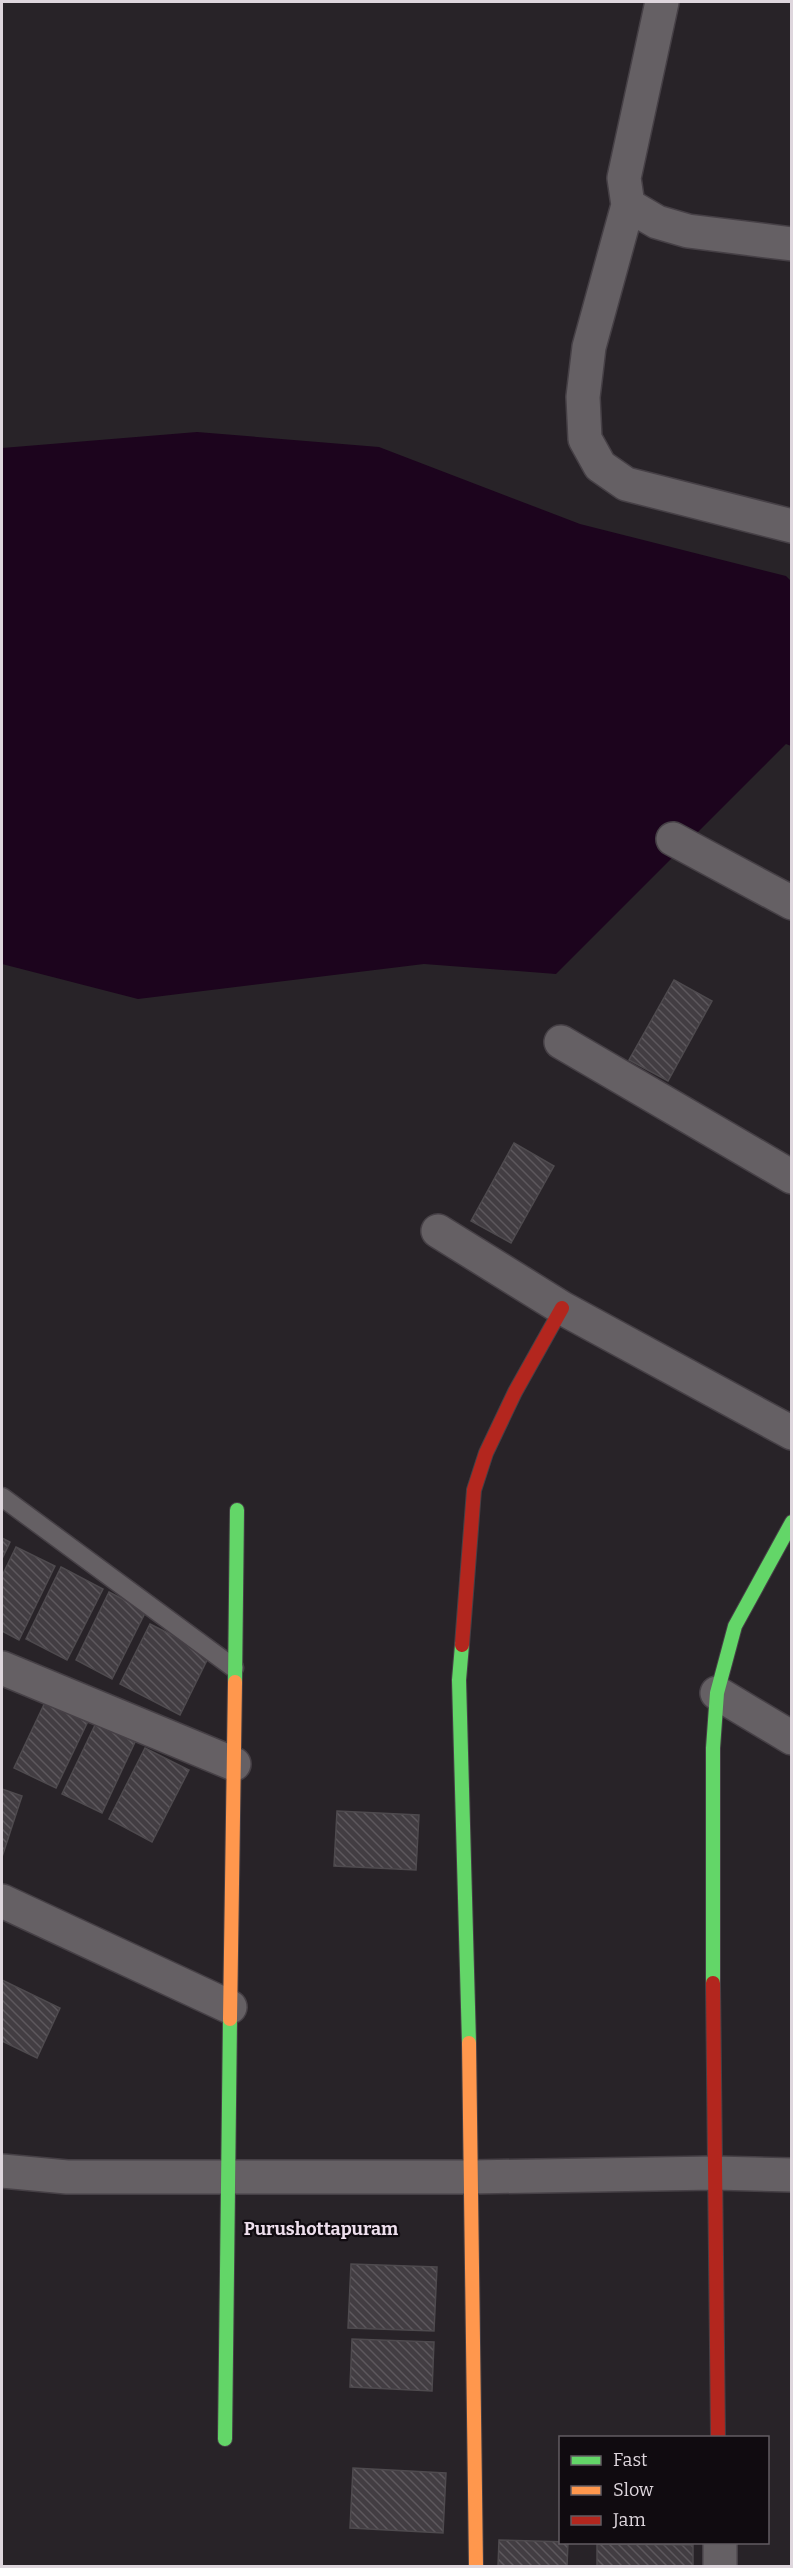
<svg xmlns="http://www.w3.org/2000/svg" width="793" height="2568" font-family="Bitter,serif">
  <defs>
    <pattern id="building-back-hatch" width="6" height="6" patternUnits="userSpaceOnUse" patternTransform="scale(1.5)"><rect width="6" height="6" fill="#423d42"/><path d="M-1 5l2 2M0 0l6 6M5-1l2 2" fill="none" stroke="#5d585d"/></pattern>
  </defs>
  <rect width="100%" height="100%" fill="#282328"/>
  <!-- water -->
  <path fill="#1c041d" d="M197,432l182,15 201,77 206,52 5,5v165l-5,-2 -230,230 -132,-10 -286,35 -136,-35v-516z"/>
  <!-- building -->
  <path fill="url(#building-back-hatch)" stroke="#4e4a4e" stroke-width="1.5" d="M674,980l38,21 -44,80 -39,-21z
    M514,1143l40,23 -43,77 -40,-22z
    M2,1538l8,4 -8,17z
    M16,1547l39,19 -36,74 -17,-9v-55z
    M61,1567l42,22 -36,71 -41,-21z
    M109,1592l37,19 -34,68 -36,-19z
    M150,1624l60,30 -30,61 -60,-31z
    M48,1696l42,21 -34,71 -42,-20z
    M96,1723l39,19 -33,71 -40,-19z
    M145,1748l44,22 -37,72 -43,-23z
    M2,1789l20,7 -20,61z
    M337,1811l82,4 -3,55 -82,-4z
    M2,1980l58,28 -23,50 -35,-17z
    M351,2264l86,3 -3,64 -86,-3z
    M352,2339l82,3 -2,49 -82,-4z
    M353,2468l93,5 -3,60 -93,-5z
    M499,2540l69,2 -1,24h-69z
    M597,2544l96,1v21h-96z"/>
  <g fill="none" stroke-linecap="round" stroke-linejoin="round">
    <defs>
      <path id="lane" d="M2,1497l232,171"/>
      <path id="street" d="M662,2l-38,176 4,27 -39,142 -6,50 2,42 15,27 26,18 166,42
        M628,205l29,17 31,9 104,13
        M673,839l119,64
        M561,1042l231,135
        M438,1231l124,77 230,125
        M2,1668l232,96
        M717,1693l75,45
        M2,1901l228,106
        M2,2171l65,6h405l243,-4 77,2
        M720,2542v24"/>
      <path id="fast" d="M462,1645l-3,35 10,363
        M235,1682l2,-172
        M713,1983v-235l4,-55 18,-67 57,-104
        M225,2439l5,-420"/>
      <path id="slow" d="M230,2019l5,-337
        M469,2043l7,523"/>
      <path id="jam" d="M462,1645l12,-155 12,-37 29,-61 47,-84
        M713,1983l5,455"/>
    </defs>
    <!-- lane casing -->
    <use href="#lane" stroke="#464046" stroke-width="21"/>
    <!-- street casing -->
    <use href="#street" stroke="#464046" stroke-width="36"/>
    <!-- fast casing -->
    <use href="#fast" stroke="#464046" stroke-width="16"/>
    <!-- slow casing -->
    <use href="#slow" stroke="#464046" stroke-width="16"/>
    <!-- jam casing -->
    <use href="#jam" stroke="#464046" stroke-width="16"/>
    <!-- lane -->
    <use href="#lane" stroke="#656064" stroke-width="18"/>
    <!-- street -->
    <use href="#street" stroke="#656064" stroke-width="33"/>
    <!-- fast -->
    <use href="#fast" stroke="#63d668" stroke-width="14"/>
    <!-- slow -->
    <use href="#slow" stroke="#ff974d" stroke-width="14"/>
    <!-- jam -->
    <use href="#jam" stroke="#b3261e" stroke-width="14"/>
  </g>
  <g text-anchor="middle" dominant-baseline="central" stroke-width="4.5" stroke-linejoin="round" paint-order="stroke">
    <!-- neighbourhood labels -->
    <g font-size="18" font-weight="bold" fill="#eedfed" stroke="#100b10">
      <text x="321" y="2229">Purushottapuram</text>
    </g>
  </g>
  <!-- border -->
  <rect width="793" height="2568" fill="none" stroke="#ded6dd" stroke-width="6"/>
  <!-- legend -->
  <rect x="559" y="2436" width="210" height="108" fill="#100b10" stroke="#625c62" stroke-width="1.5"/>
  <rect x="571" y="2456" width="30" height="9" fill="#63d668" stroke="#625c62" stroke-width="1.5"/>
  <text x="613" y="2466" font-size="18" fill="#ded6dd">Fast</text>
  <rect x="571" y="2486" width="30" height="9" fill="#ff974d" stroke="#625c62" stroke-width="1.5"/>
  <text x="613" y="2496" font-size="18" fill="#ded6dd">Slow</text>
  <rect x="571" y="2516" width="30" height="9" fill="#b3261e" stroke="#625c62" stroke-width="1.5"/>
  <text x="613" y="2526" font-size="18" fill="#ded6dd">Jam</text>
</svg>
